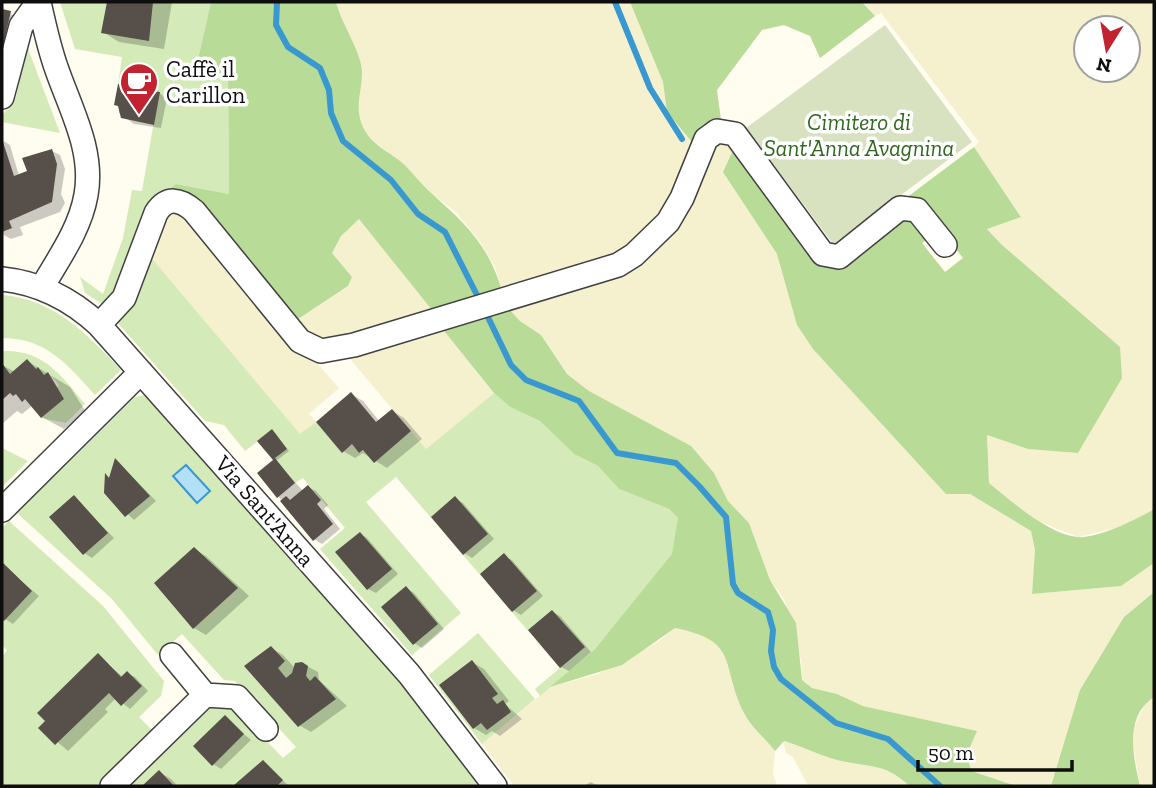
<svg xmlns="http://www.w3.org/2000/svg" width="1156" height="788" font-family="'Zilla Slab',serif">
  <rect width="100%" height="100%" fill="#fffcf0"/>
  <!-- farmland -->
  <path fill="#f5f1cf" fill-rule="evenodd" d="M336,2h294l33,80 4,30 25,30 -3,20 -27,57 -39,36 -120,39 -8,-27 -15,-25 -24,-30 -28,-21 -28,-30 -32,-24 -10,-18 4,-49 -21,-50z
    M863,2h291v507l-30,17 -46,11 -45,-18 -44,-36 -2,-48 41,14 50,4 18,-32 -94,-176 -15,-17 34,-12 -47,-69 5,-5 -98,-129 -6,3zM1086,28h42v42h-42z
    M721,136l13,12 -10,24 53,82 10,26 183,214 61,37 4,19 -3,44 89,-8 33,-23v29l-30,25 -57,124 -16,45h-35l-45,-14 -4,-18 9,-23 -113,-25 -26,-12 -25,-6 -10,-8 -1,-19 -17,-62 -14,-19 -21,-57 -21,-22 -14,-28 -24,-27 -101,-55 -22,-17 -26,-39 -21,-14 -13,-14 127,-43z
    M181,211l158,177 -30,26 7,8 -16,13 -151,-180 16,-41z
    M359,218l77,97 -114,29 -30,-21 56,-37 4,-9 -20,-24 8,-17z
    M440,326l54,67 -68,56 -81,-96z
    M675,628l25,5 16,9 9,10 19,62 31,37 -2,22 4,13h-263l-32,-42 68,-57 48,-13 58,-31z
    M1154,697v89h-14l-9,-53 15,-31z
    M783,741l62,21 47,8 18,16h-102l-15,-29 -7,-4z"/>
  <!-- green -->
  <path fill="#d4eab8" d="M60,2h151l-15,66 32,7 1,119 -53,-10 -52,102 -20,19 -19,-12 -5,-16 23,17 20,-56 9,-48 10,1 17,-99 -41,-8 4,-27 -47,-8z
    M27,46l33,87 -58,-11v-6l14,-19z
    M149,255l151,179 16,-12 26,30 10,-8 7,9 52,-22 15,18 68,-56 16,14 30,14 34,33 24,12 21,23 50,20 9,9 -5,36 -78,95 -55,47 -5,-7 25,-21 -164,-191 -30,25 95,111 -49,42 -92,-106 25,-21 -42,-50 -8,5 -20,-25 12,-9 -15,-19 -27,21 -21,-26 -19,-4 -90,-101z
    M2,295c52,4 85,39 119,75l-26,25c-28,-31 -49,-57 -93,-57z
    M2,351c41,-2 59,24 83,53l-19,19 -25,-5 23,-19 -8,-11 3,-3 -11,-13 -4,3 -5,-7 -3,1 -9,-9 -17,14 -8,-11z
    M145,395l275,309 62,82h-355l85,-83 19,1 52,54 13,-11 -61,-66 -11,-1 -42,-46 -24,21 -46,-56 -95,-86 118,-116z
    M2,448l26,13 -26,26z
    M9,521l94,85 61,75 -3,15 -22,21 14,14 -56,55h-95v-129l5,-7 -5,-5v-117z
    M478,633l57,66 -53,45 -53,-69z"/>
  <!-- forest -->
  <path fill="#b8db97" d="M211,2h125c5,21 26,51 26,70 0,23 -10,40 5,62 7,11 22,18 33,27 11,9 19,21 30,31 36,32 59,53 73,102l-67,21 -77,-96 -18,17 -9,17 20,24 -4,9 -56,37 -128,-128 12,-11 53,10 -1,-119 -32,-7z
    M630,2h232l13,14 -55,42 -10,-22 -26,-11 -22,5 -45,60 4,30c-17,1 -24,6 -29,22l-25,-30 -4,-30z
    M974,147l47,70 -34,12 15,16 118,102 2,31 -44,75 -50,-4 -41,-14 2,48c22,18 59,51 88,54 21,2 60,-18 77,-28v54l-33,23 -89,8 3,-44 -4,-19 -61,-37h-24l-133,-145 -16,-24 -20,-71 -54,-82 11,-24 85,115 86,-48 26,22 -9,6 23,29 18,-14 -36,-46 -25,-11z
    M507,307l13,14 21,14 26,39 22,17 102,55 23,27 14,28 21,22 21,57 26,43 6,57 10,8 25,6 26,12 114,25 -10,23 4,17 45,15h-106c-25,-22 -34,-18 -64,-24 -21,-4 -42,-15 -62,-21l-9,10c-9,-12 -25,-25 -31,-38 -24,-48 -3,-72 -69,-85l-53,37 -72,22 45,-38 77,-95 6,-36 -9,-9 -50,-20 -21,-23 -24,-12 -34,-33 -30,-14 -16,-14 -54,-67z
    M1154,592v105c-30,20 -21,59 -14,89h-89l29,-96 44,-73z"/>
  <!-- cemetery -->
  <path fill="#d8e2c0" d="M885,25l87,117 -138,103 -88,-117z"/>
  <!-- water -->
  <path fill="#b4e0f7" stroke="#3998cf" stroke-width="2" d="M186,465l24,26 -13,12 -24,-27z"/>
  <!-- shadow -->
  <path fill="#0003" fill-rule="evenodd" d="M108,2h64l-8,47 -45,-7 -16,-10z
    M2,11l16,6 -16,85z
    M159,93l8,5 -6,30 -27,-4 -15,-11 1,-7z
    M2,140l8,5 9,31 12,-1 21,-24 8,4 5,14 -4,25 4,9 -5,9 -40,15 3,8 -12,4 -9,-5zM46,179l8,10 -14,-7z
    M27,361l43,26 16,25 -22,17 -22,-12 -10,-11 -10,8 -5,-3 -15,13v-59l13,7z
    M351,394l12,7 17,21 12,-11 12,7 18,21 -35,29 -24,-15 -8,5 -12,-7z
    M275,433l14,18 -13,10 27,30 5,-4 8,4 12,14 -4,4 16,20 -18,15 -8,-5 -36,-43 -3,-36 -15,-19z
    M116,460l40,41 -22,19 -28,-27v-17l4,2z
    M74,497l40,41 -22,20 -8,-5z
    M455,498l8,5 31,36 -22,19 -8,-5z
    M360,534l7,4 31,36 -22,19 -8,-4z
    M194,549l12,7 43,40 -43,39 -12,-7z
    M504,556l8,4 31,36 -22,19 -8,-5z
    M2,565l37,31 -26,28 -11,-7z
    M406,588l8,5 30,36 -22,19 -8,-5z
    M553,612l7,4 31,36 -22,19 -8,-4z
    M271,648l12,7 12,13 10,-3 13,7 1,8 28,26 -36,26 -12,-7 -53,-59z
    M98,656l25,21 4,-4 8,4 13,14 -18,18 -14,-11 -11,11 3,3 -40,39 -27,-23z
    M472,662l12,7 25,32 -4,3 17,15 -22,17 -8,-5 -6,4 -12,-7z
    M225,718l26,22 -30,29 -8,-5z
    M263,762l26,24h-53z
    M159,772l12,7 7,7h-33z
    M591,782l7,4h-15z"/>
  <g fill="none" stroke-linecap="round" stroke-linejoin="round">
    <!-- stream -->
    <path stroke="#3998cf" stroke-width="6" d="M277,2l-1,23 12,22 32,21 9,22 2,23 12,28 48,39 27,34 27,18 35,69
      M615,2l35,86 32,51
      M485,311l26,54 15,15 53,21 38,52 59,10 23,23 27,31 7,67 5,9 30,19 5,18 -2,21 3,16 7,12 55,44 52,16 52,47"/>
  </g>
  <!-- building -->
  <path fill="#574f4a" d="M107,2h46l-4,39 -48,-8z
    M2,9l9,2 -8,35h-1z
    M118,84l42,8 -6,33 -33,-7 -3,-12 -4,-1z
    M2,139l12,37 13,-5 -5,-13 30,-9 5,15 -5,38 -43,19 3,7 -10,4z
    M27,359l9,10 2,-2 6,8 4,-3 16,27 -23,19 -16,-19 -3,3 -6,-8 -3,2 -3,-3 -8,7v-37l8,11z
    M351,392l25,30 16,-13 19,22 -37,32 -11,-13 -4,3 -7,-9 -10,9 -26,-31z
    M272,429l15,20 -12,9 20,25 -18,15 -20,-25 16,-13 -16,-19z
    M115,458l35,38 -25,21 -21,-24 1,-20 4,5z
    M308,485l13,15 -4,4 16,20 -20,17 -33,-40 6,-5 4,4z
    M74,495l34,38 -25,22 -34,-38z
    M455,496l33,38 -25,21 -32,-38z
    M360,532l32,37 -25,21 -32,-38z
    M194,547l44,41 -45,41 -39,-46z
    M504,553l33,38 -25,21 -32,-38z
    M2,562l30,29 -28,30 -2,-2z
    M406,586l32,38 -25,21 -32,-38z
    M552,610l33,37 -25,21 -32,-38z
    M271,646l14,15 -7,7 8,10 6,-5 3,-10 7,-1 6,4 -2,10 4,5 5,-5 21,23 -38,28 -54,-61z
    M98,653l23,24 6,-6 15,15 -21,20 -12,-13 -54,52 -17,-17 7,-7 -8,-8z
    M472,660l26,34 -6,4 5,6 6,-4 8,12 -24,18 -6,-7 -8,6 -34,-44z
    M225,715l19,19 -32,32 -19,-20z
    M263,760l20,20 -6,6h-44z
    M159,770l15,16h-32z"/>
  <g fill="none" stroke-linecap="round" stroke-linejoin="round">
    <defs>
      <path id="minor" d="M39,2c5,23 10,46 18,68 14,40 37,81 29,125 -6,34 -27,63 -44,92
        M2,97l19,-71 17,-24
        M2,279c38,4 69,20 97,46l310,349 86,112
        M99,325l25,-27 32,-85c11,-17 24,-14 38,-2l106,130 21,10 33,-6 264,-80 16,-10 34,-33 14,-24 24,-59 11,-8 18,3 88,120 16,3 61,-49 17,2 28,35
        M2,510l139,-138
        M172,655l33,40
        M112,786l93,-91 32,2 29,32"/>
    </defs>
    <!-- minor casing -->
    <use href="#minor" stroke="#414141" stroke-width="26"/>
    <!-- minor -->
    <use href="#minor" stroke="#fff" stroke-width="23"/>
  </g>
  <!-- icons -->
  <defs>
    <symbol id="cafe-pin" viewBox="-11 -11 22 30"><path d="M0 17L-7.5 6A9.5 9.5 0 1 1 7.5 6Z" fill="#c12430" stroke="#fff"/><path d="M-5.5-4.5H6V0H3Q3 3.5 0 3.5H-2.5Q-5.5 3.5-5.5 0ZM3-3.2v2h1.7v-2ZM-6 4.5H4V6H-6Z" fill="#fff"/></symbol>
  </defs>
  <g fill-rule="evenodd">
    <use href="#cafe-pin" x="117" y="60" width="44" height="60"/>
  </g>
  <g text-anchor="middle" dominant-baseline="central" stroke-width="7" stroke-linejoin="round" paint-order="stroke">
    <!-- poi labels -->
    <g font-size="23" fill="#0e0e0e" stroke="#fff" text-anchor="start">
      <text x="166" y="69">Caffè il<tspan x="166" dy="26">Carillon</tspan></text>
    </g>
    <!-- park labels -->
    <g font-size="23" font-style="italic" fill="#2f681d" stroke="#fff">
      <text x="859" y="122">Cimitero di<tspan x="859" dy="26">Sant'Anna Avagnina</tspan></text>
    </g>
    <!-- street labels -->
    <g font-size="23" fill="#0e0e0e" stroke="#fff">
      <text transform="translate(265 511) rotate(49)">Via Sant'Anna</text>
    </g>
  </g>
  <!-- border -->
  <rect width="1156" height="788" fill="none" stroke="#0e0e0e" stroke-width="7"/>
  <!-- north arrow -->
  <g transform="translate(1107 49) rotate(191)"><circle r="33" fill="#ffffff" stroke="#9f9f9f" stroke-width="2"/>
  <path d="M0-5L12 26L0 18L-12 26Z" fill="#c12430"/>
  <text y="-10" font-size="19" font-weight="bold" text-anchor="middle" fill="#0e0e0e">N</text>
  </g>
  <!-- scale -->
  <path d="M918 760v10h154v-10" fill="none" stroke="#0e0e0e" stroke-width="3.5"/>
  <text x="928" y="760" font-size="21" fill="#0e0e0e" stroke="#ffffff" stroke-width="5" paint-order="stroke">50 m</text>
</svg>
